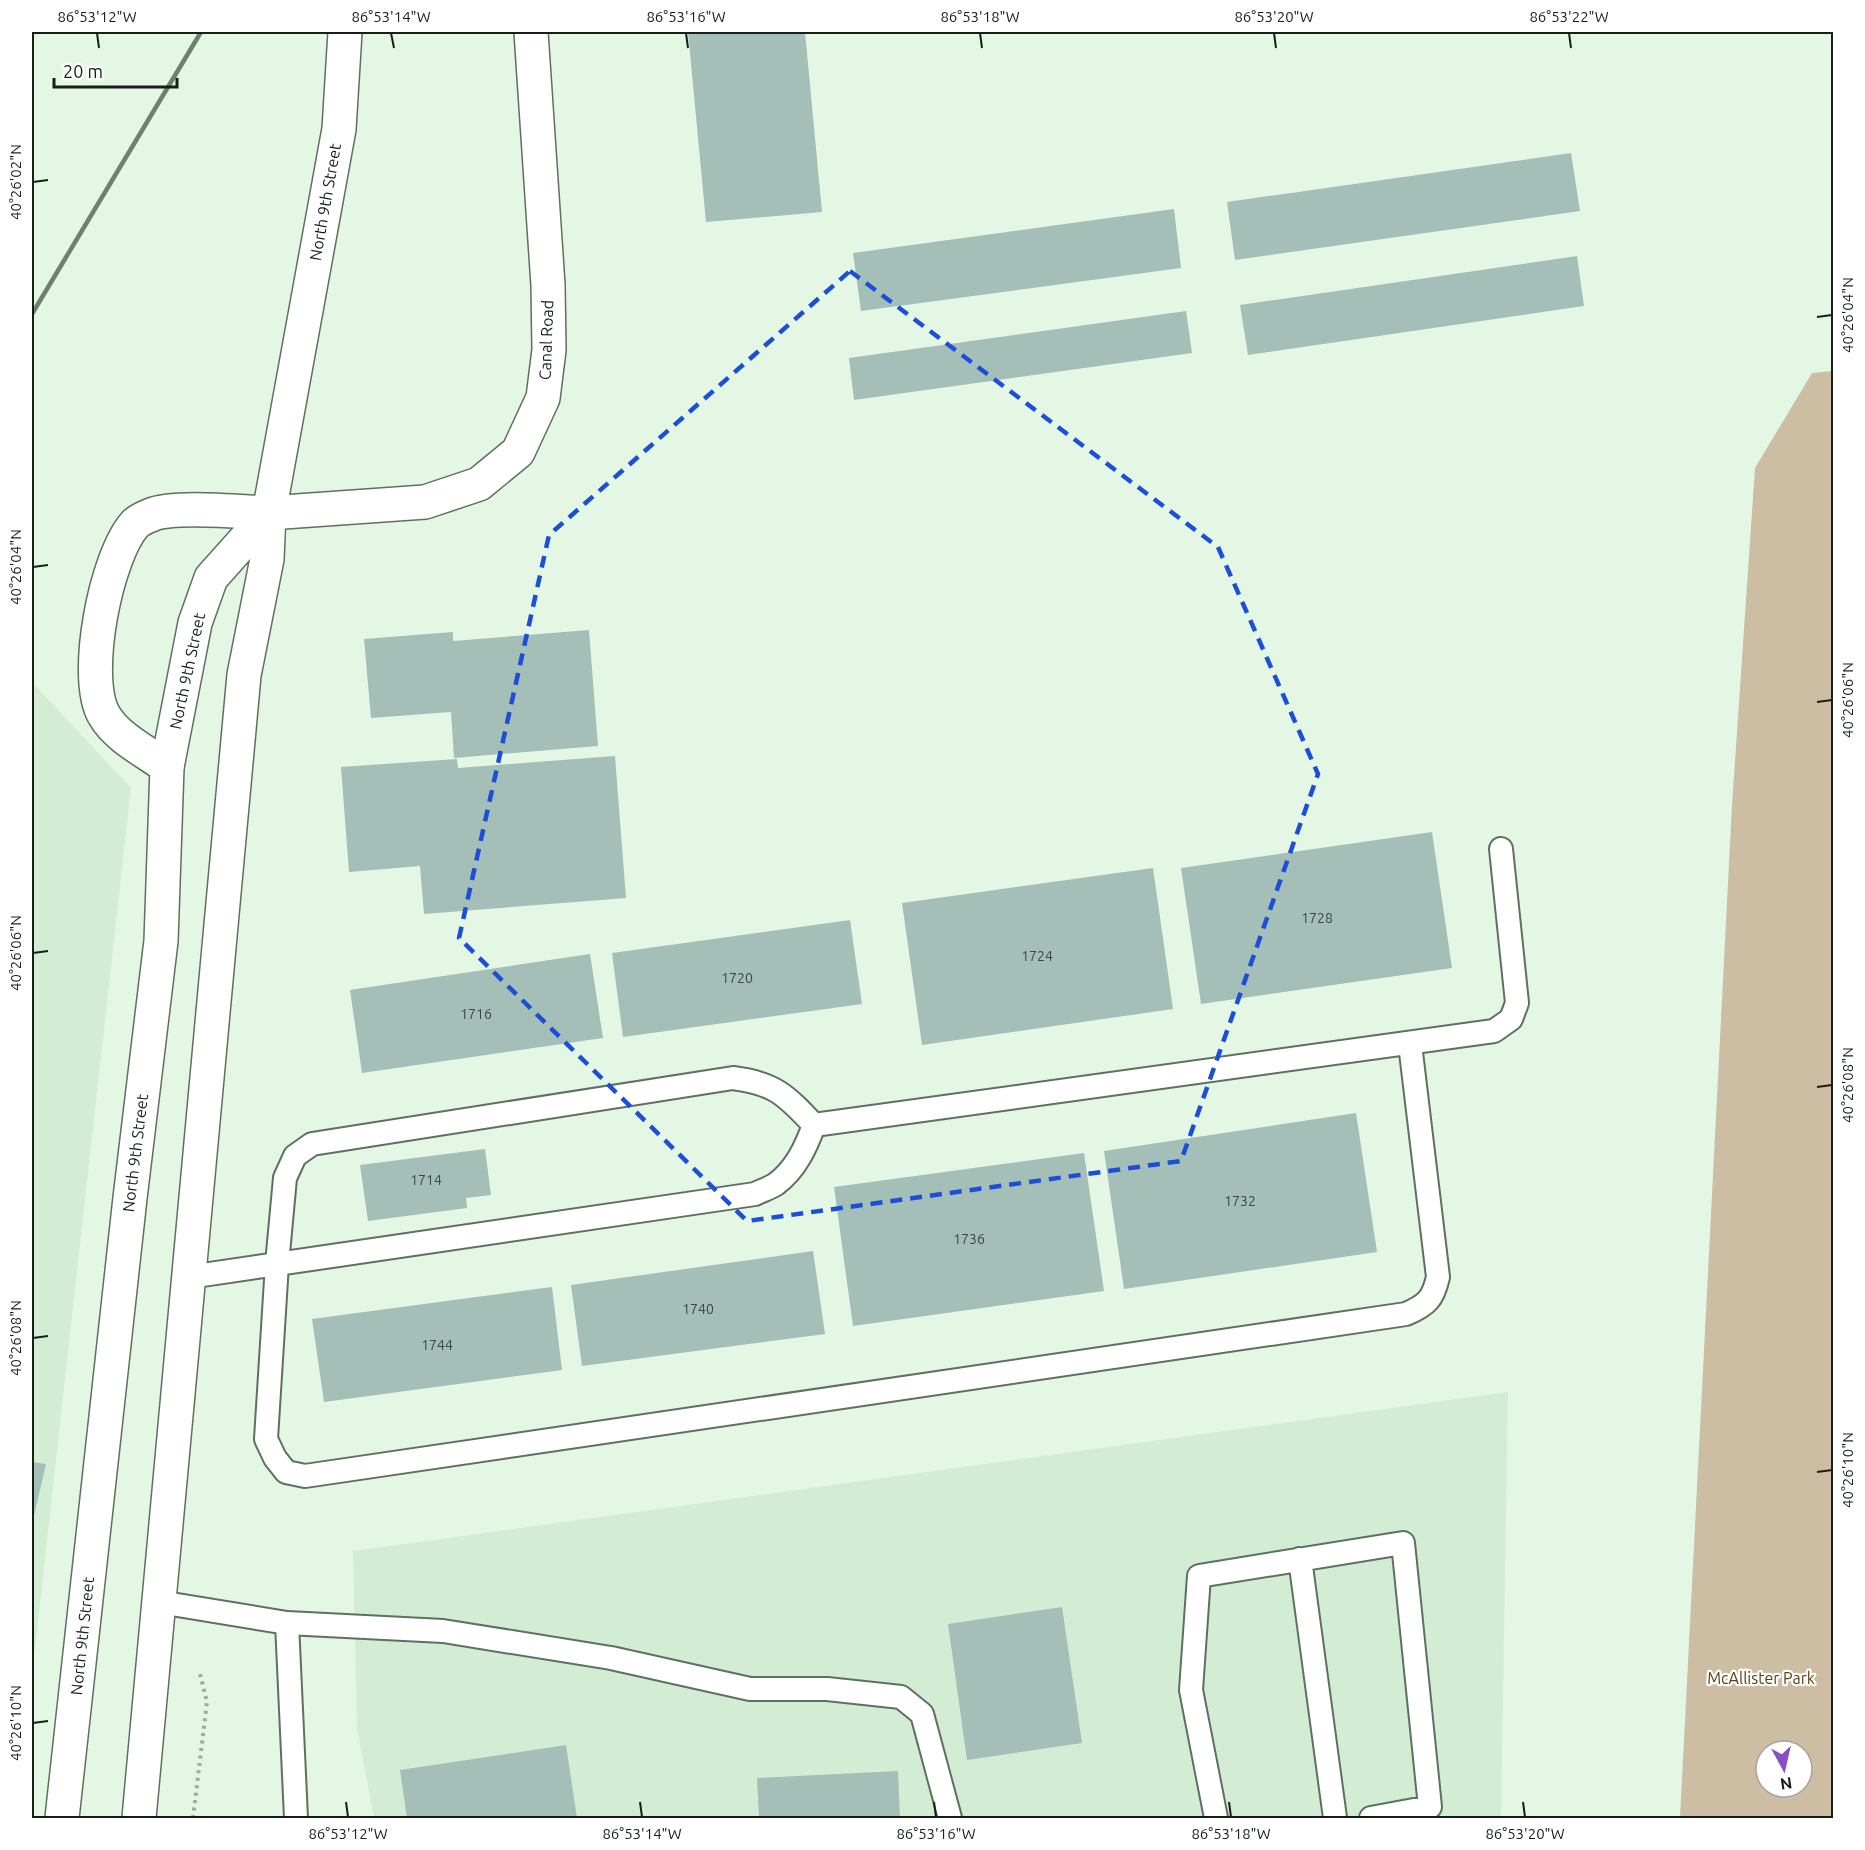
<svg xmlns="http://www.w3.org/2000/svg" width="1865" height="1850" font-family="Ubuntu,sans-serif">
  <rect width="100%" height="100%" fill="#e3f7e4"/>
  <!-- built -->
  <path fill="#d3edd4" d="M32,682l99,106 -99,887z
    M1508,1392l-7,426h-1127l-17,-90 -4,-177z"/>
  <!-- green -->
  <path fill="#cdbea3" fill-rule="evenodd" d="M1833,371v1447h-153l52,-1013 23,-337 57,-95zM1766,1751h36v36h-36z"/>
  <!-- building -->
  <path fill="#a3bfb8" d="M688,32h117l17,180 -116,10z
    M1571,153l9,58 -345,49 -8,-58z
    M1174,209l7,59 -320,43 -8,-58z
    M1577,256l7,50 -336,49 -8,-50z
    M1186,311l6,42 -338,47 -5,-42z
    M589,630l9,116 -144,12 -3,-46 -80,6 -7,-79 89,-7v9z
    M615,756l11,142 -202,16 -4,-48 -71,6 -8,-105 116,-8 1,9z
    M1432,832l20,136 -251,36 -20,-136z
    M1153,868l20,141 -251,36 -20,-142z
    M850,920l12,84 -239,33 -11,-84z
    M590,954l13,84 -241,35 -12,-83z
    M1356,1113l21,139 -253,37 -20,-138z
    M485,1149l6,46 -25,3 1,10 -99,13 -8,-56z
    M1084,1153l20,138 -251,35 -19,-139z
    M813,1251l12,83 -243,32 -11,-81z
    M552,1287l10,83 -238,32 -12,-83z
    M32,1462l14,2 -14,60z
    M1062,1607l20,136 -115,17 -19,-136z
    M566,1745l11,73h-170l-7,-48z
    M898,1771l2,47h-141l-2,-40z"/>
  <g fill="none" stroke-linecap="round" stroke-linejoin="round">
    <defs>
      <path id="service" d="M814,1125c-28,-30 -40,-42 -81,-47l-421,66 -17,12 -10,22 -8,86 -11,175 9,19 11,14 19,4 1101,-162c21,-9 27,-15 32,-37l-28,-233
        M189,1277l566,-83c6,-3 15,-6 21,-10 20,-15 30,-37 38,-59l680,-94 17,-12 6,-16 -16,-154
        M1300,1559l35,259
        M159,1602l128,21 9,195
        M287,1623l156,8 168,27 139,31h77l74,8 21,17 28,104
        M1216,1818l-25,-128 8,-114 204,-33 27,264 -59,11"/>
      <path id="minor" d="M167,767c-20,-15 -50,-29 -63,-52 -22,-38 2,-159 31,-191 4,-4 11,-7 16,-9 22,-10 91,-3 118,-2"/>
      <path id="secondary" d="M269,513l156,-11 54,-18 39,-32 25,-54 6,-48 -1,-65 -17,-253
        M62,1818l68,-620 31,-257 6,-174 28,-144 16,-45 58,-65
        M139,1818l105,-1143 23,-116 2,-46 70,-384 6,-97"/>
    </defs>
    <!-- service casing -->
    <use href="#service" stroke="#5e705f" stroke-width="26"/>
    <!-- minor casing -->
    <use href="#minor" stroke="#5e705f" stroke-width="36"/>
    <!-- secondary casing -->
    <use href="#secondary" stroke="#5e705f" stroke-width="36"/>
    <!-- path -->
    <path stroke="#9bab9c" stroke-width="4" stroke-dasharray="3 4.5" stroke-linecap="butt" d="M193,1818l14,-116 -7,-28"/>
    <!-- service -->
    <use href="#service" stroke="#fff" stroke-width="22"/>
    <!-- minor -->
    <use href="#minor" stroke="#fff" stroke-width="33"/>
    <!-- secondary -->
    <use href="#secondary" stroke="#fff" stroke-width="33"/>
    <!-- rail -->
    <path stroke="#717e72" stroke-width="4.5" d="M32,314l169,-282"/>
  </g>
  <!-- marked area -->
  <path fill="none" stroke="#1d4ed8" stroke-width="4.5" stroke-dasharray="12 8" stroke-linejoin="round" d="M850,271l368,276 100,227 -137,387 -434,60 -288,-283 90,-403z"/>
  <!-- ticks -->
  <path fill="none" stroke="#181f19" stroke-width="2" d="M97,33l2,15M391,33l3,15M686,33l2,15M980,33l2,15M1274,33l2,15M1569,33l2,15M33,182l15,-2M1817,317l15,-2M33,567l15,-2M1817,702l15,-2M33,953l15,-2M1817,1087l15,-2M33,1338l15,-2M1817,1472l15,-2M33,1723l15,-2M346,1802l2,15M640,1802l2,15M934,1802l2,15M1229,1802l2,15M1523,1802l2,15"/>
  <g text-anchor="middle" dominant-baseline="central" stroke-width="4.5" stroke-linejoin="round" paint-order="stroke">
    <!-- number labels -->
    <g font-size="14" fill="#3b4741">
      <text x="1317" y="918">1728</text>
      <text x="1037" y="956">1724</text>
      <text x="737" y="978">1720</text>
      <text x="476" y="1014">1716</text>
      <text x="426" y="1180">1714</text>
      <text x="1240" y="1201">1732</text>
      <text x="969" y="1239">1736</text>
      <text x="698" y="1309">1740</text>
      <text x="437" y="1345">1744</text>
    </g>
    <!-- street labels -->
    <g font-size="16" fill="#181f19" stroke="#fff">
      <text transform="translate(325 202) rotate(-80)">North 9th Street</text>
      <text transform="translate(546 340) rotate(-88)">Canal Road</text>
      <text transform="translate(187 671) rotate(-78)">North 9th Street</text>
      <text transform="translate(135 1153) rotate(-83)">North 9th Street</text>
      <text transform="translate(82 1636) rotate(-84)">North 9th Street</text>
    </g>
    <!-- park labels -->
    <g font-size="16" fill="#5a420e" stroke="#fff">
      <text x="1761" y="1678">McAllister Park</text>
    </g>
  </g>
  <!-- border -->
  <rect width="1865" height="1850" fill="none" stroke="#ffffff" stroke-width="66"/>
  <!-- north arrow -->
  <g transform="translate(1784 1769) rotate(172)"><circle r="28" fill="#ffffff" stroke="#a3a5a3" stroke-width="1.5"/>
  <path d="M0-4.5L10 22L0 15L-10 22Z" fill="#884ec4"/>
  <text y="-9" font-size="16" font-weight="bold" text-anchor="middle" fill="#181f19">N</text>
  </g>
  <!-- scale -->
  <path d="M54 78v9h123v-9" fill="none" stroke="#181f19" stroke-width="3"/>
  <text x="63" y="78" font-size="18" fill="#181f19" stroke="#ffffff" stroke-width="4.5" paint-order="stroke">20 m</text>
  <rect x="33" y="33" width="1799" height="1784" fill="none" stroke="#181f19" stroke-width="2"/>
  <g font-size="15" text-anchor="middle" fill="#181f19">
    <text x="97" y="22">86°53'12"W</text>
    <text x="391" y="22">86°53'14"W</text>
    <text x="686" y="22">86°53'16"W</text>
    <text x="980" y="22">86°53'18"W</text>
    <text x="1274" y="22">86°53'20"W</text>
    <text x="1569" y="22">86°53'22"W</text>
    <text transform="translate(16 182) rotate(-90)" y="5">40°26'02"N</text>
    <text transform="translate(1848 315) rotate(-90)" y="5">40°26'04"N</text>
    <text transform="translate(16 567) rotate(-90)" y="5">40°26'04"N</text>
    <text transform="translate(1848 700) rotate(-90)" y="5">40°26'06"N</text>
    <text transform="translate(16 953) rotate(-90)" y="5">40°26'06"N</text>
    <text transform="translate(1848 1085) rotate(-90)" y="5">40°26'08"N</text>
    <text transform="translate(16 1338) rotate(-90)" y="5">40°26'08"N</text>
    <text transform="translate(1848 1470) rotate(-90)" y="5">40°26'10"N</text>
    <text transform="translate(16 1723) rotate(-90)" y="5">40°26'10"N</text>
    <text x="348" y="1839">86°53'12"W</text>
    <text x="642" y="1839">86°53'14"W</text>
    <text x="936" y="1839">86°53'16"W</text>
    <text x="1231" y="1839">86°53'18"W</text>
    <text x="1525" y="1839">86°53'20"W</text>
  </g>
</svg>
